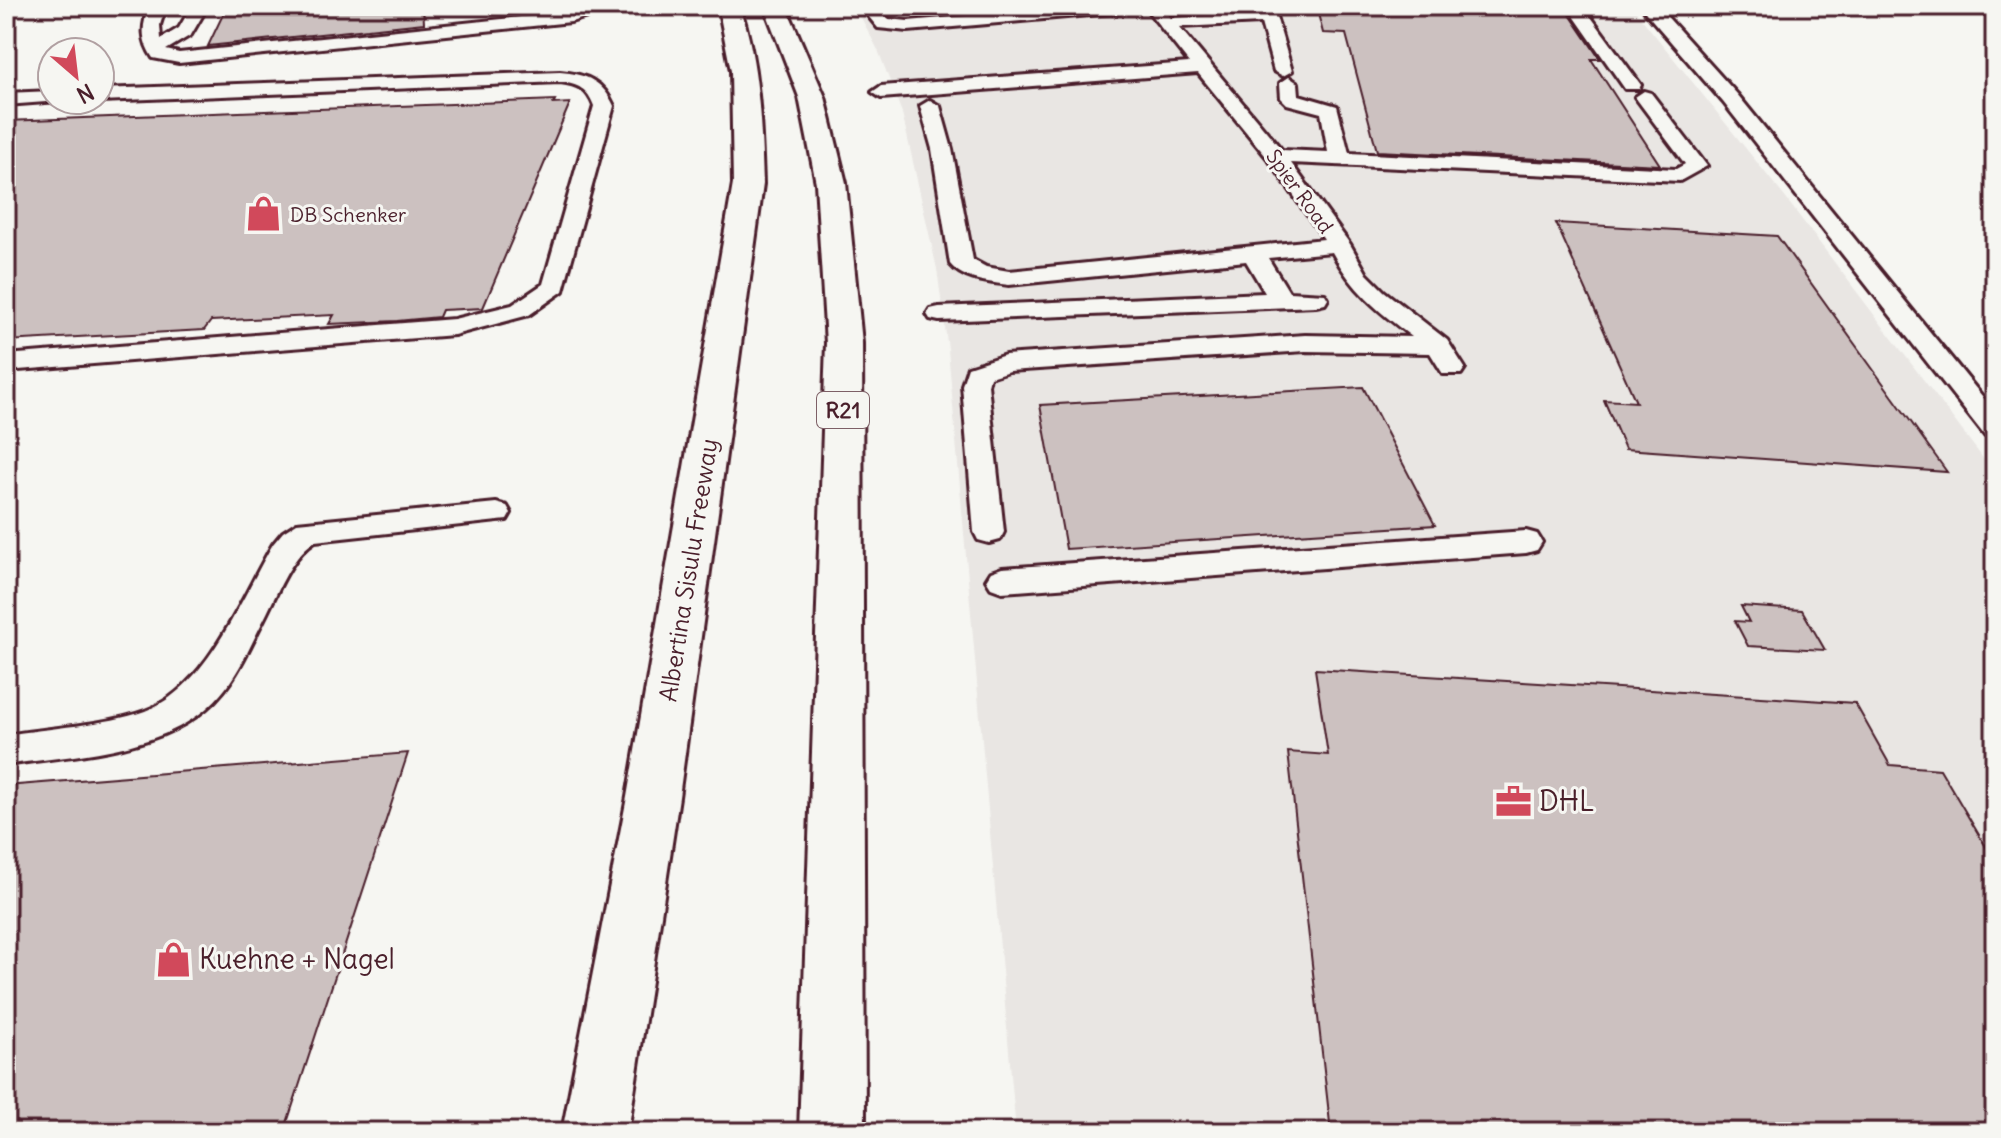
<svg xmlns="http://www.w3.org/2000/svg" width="2001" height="1138" font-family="Delius,sans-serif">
  <rect width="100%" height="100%" fill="#f6f6f2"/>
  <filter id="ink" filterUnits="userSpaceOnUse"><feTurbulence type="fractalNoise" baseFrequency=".0125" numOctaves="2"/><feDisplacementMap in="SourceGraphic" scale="16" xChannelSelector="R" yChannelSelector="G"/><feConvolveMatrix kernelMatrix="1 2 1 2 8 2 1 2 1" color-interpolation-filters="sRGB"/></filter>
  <g filter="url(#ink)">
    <!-- built -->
    <path fill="#e9e6e3" d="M855,6l778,2 151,188 211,278v658h-979l-68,-783 -11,-80 -35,-156 -24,-63z"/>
    <!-- building -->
    <path fill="#ccc1c0" stroke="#4a1f2b" stroke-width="2" d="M227,6h196l1,17 -216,23z
      M1316,6h248l36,53h-9l69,106 -283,-14 -31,-117 -23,-1z
      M555,100l-2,4 17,-1 -87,205 -41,2 -3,7 -42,4 -68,3 5,-9 -123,6 -7,9 -198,11v-220z
      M1556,223l221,13 170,236 -322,-23 -21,-49 32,2z
      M1363,387l72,138 -369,24 -26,-144z
      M1741,606l61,4 23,40 -77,-4 -13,-25 14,1z
      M1315,669l540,34 35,62 50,4 55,93v270h-664l-43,-380 40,3z
      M408,753l-124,379h-278v-346z"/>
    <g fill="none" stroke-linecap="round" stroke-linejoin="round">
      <defs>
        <path id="minor" d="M150,6h16l-6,19 1,14 18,-11 13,-22h16l-17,29 -25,15 13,3 390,-41 21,-6h25l-2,3 -42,13 -392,41 -26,-5c-12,-18 -12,-32 -3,-52z
          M860,6h17l12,13 19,2 176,-15h77l10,12 88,-5 -2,-7h16l19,65 -9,5 -9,-5 -13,-48 -82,4 103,123 46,2 -7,-39 -34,-9 -6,-6 -1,-15 9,-6 9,6 1,12 38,11 12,47 327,16 9,-5 -50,-67 9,-6 7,2 56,73 -27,15 -389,-18 59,81 17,30 17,17 63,49 18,28 -4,6h-18l-13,-21 -125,-2 -296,20 -19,6 -2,8 16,147 -4,8 -11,3 -11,-3 -4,-8 -12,-147 6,-18 37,-12 300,-20 107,2c-35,-27 -59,-46 -80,-85l-64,6 21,34 36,2 3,5 -3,5 -9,2 -377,15 -9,-2 -3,-5 3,-5 9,-2 326,-14 -19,-32 -237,24c-20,-3 -45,-4 -59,-21l-18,-115 -12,-43 10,-6 10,6 12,43 21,111 13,7 23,4 315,-32 -55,-79 -71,-87 -317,25 -9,-6 9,-6 308,-23 -42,-53 -239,21 -30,-3z
          M1567,6h16l58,79 -2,4h-14z
          M1647,6h16l-2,4 76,84 258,318v27l-10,-3 -262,-334 -77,-89 -2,-3z
          M560,72c26,2 43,9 54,34l-51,185 -34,24 -75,20 -448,36v-16l448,-36 58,-14 31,-21 51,-178c-6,-17 -16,-22 -34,-24l-460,19 -3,-1h3v-11z
          M52,91v9l7,1 -53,4v-12z
          M496,503l11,3 4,7 -4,7 -192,21c-26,17 -38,54 -53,82 -10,19 -19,41 -32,59 -48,71 -148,71 -224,83v-30c42,-7 100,-10 139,-24 63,-23 96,-113 128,-167l10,-12 14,-9z
          M1526,531l11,3 5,8 -5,8 -11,3 -524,39 -11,-4 -5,-8 5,-8 11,-4z"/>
        <path id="highway" d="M718,6h22c19,58 21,117 23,178l-84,613 -51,335h-66l65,-335 106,-613 -2,-113z
          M764,6h22l39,91 21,86 16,160 3,789h-66l27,-789 -10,-160 -17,-86z"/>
      </defs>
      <!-- minor casing -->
      <use href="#minor" stroke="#4a1f2b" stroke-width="6"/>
      <!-- highway casing -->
      <use href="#highway" stroke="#4a1f2b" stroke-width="6"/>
      <!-- minor -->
      <use href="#minor" fill="#f6f6f2" fill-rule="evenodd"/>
      <!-- highway -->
      <use href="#highway" fill="#f6f6f2" fill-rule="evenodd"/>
    </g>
  </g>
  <!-- icons -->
  <defs>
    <symbol id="shop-bare" viewBox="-9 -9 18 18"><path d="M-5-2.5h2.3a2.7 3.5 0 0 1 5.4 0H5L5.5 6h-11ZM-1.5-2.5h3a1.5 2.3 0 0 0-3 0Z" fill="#d1495b" stroke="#f6f6f2" stroke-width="2.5" paint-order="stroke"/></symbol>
    <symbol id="office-bare" viewBox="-9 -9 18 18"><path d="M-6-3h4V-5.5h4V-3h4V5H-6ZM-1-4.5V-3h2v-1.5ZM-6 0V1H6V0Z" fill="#d1495b" stroke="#f6f6f2" stroke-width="2.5" paint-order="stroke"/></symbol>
  </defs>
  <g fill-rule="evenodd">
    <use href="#shop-bare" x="238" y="188" width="51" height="51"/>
    <use href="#office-bare" x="1488" y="776" width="51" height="51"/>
    <use href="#shop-bare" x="148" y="934" width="51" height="51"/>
  </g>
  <g text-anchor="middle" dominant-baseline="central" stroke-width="6" stroke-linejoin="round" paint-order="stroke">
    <!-- far-street labels -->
    <g font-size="20" fill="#4a1f2b" stroke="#f6f6f2">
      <text transform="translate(1300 191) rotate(54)">Spier Road</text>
    </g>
    <!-- far-poi labels -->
    <g font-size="20" fill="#4a1f2b" stroke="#f6f6f2" text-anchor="start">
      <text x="290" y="214">DB Schenker</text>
    </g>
    <!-- shield labels -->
    <rect fill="#f6f6f2" stroke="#7e6067" stroke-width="2" x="817" y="392" width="52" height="36" rx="6"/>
    <g font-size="22" font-weight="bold" fill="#4a1f2b">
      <text x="843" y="410">R21</text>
    </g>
    <!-- street labels -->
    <g font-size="24" fill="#4a1f2b" stroke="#f6f6f2">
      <text transform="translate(688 570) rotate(-81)">Albertina Sisulu Freeway</text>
    </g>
    <!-- near-poi labels -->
    <g font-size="28" fill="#4a1f2b" stroke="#f6f6f2" text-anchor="start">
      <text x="1539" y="801">DHL</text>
      <text x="199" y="959">Kuehne + Nagel</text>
    </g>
  </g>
  <!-- margin -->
  <rect width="2001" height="1138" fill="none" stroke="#f6f6f2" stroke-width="32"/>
  <rect x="16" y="16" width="1969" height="1106" fill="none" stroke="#4a1f2b" stroke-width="3" filter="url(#ink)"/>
  <!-- north arrow -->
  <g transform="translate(76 76) rotate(152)"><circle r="38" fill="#f6f6f2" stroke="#b1a0a2" stroke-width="2"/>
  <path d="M0-6L14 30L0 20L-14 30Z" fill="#d1495b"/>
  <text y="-12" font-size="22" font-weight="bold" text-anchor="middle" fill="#4a1f2b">N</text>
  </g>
</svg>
